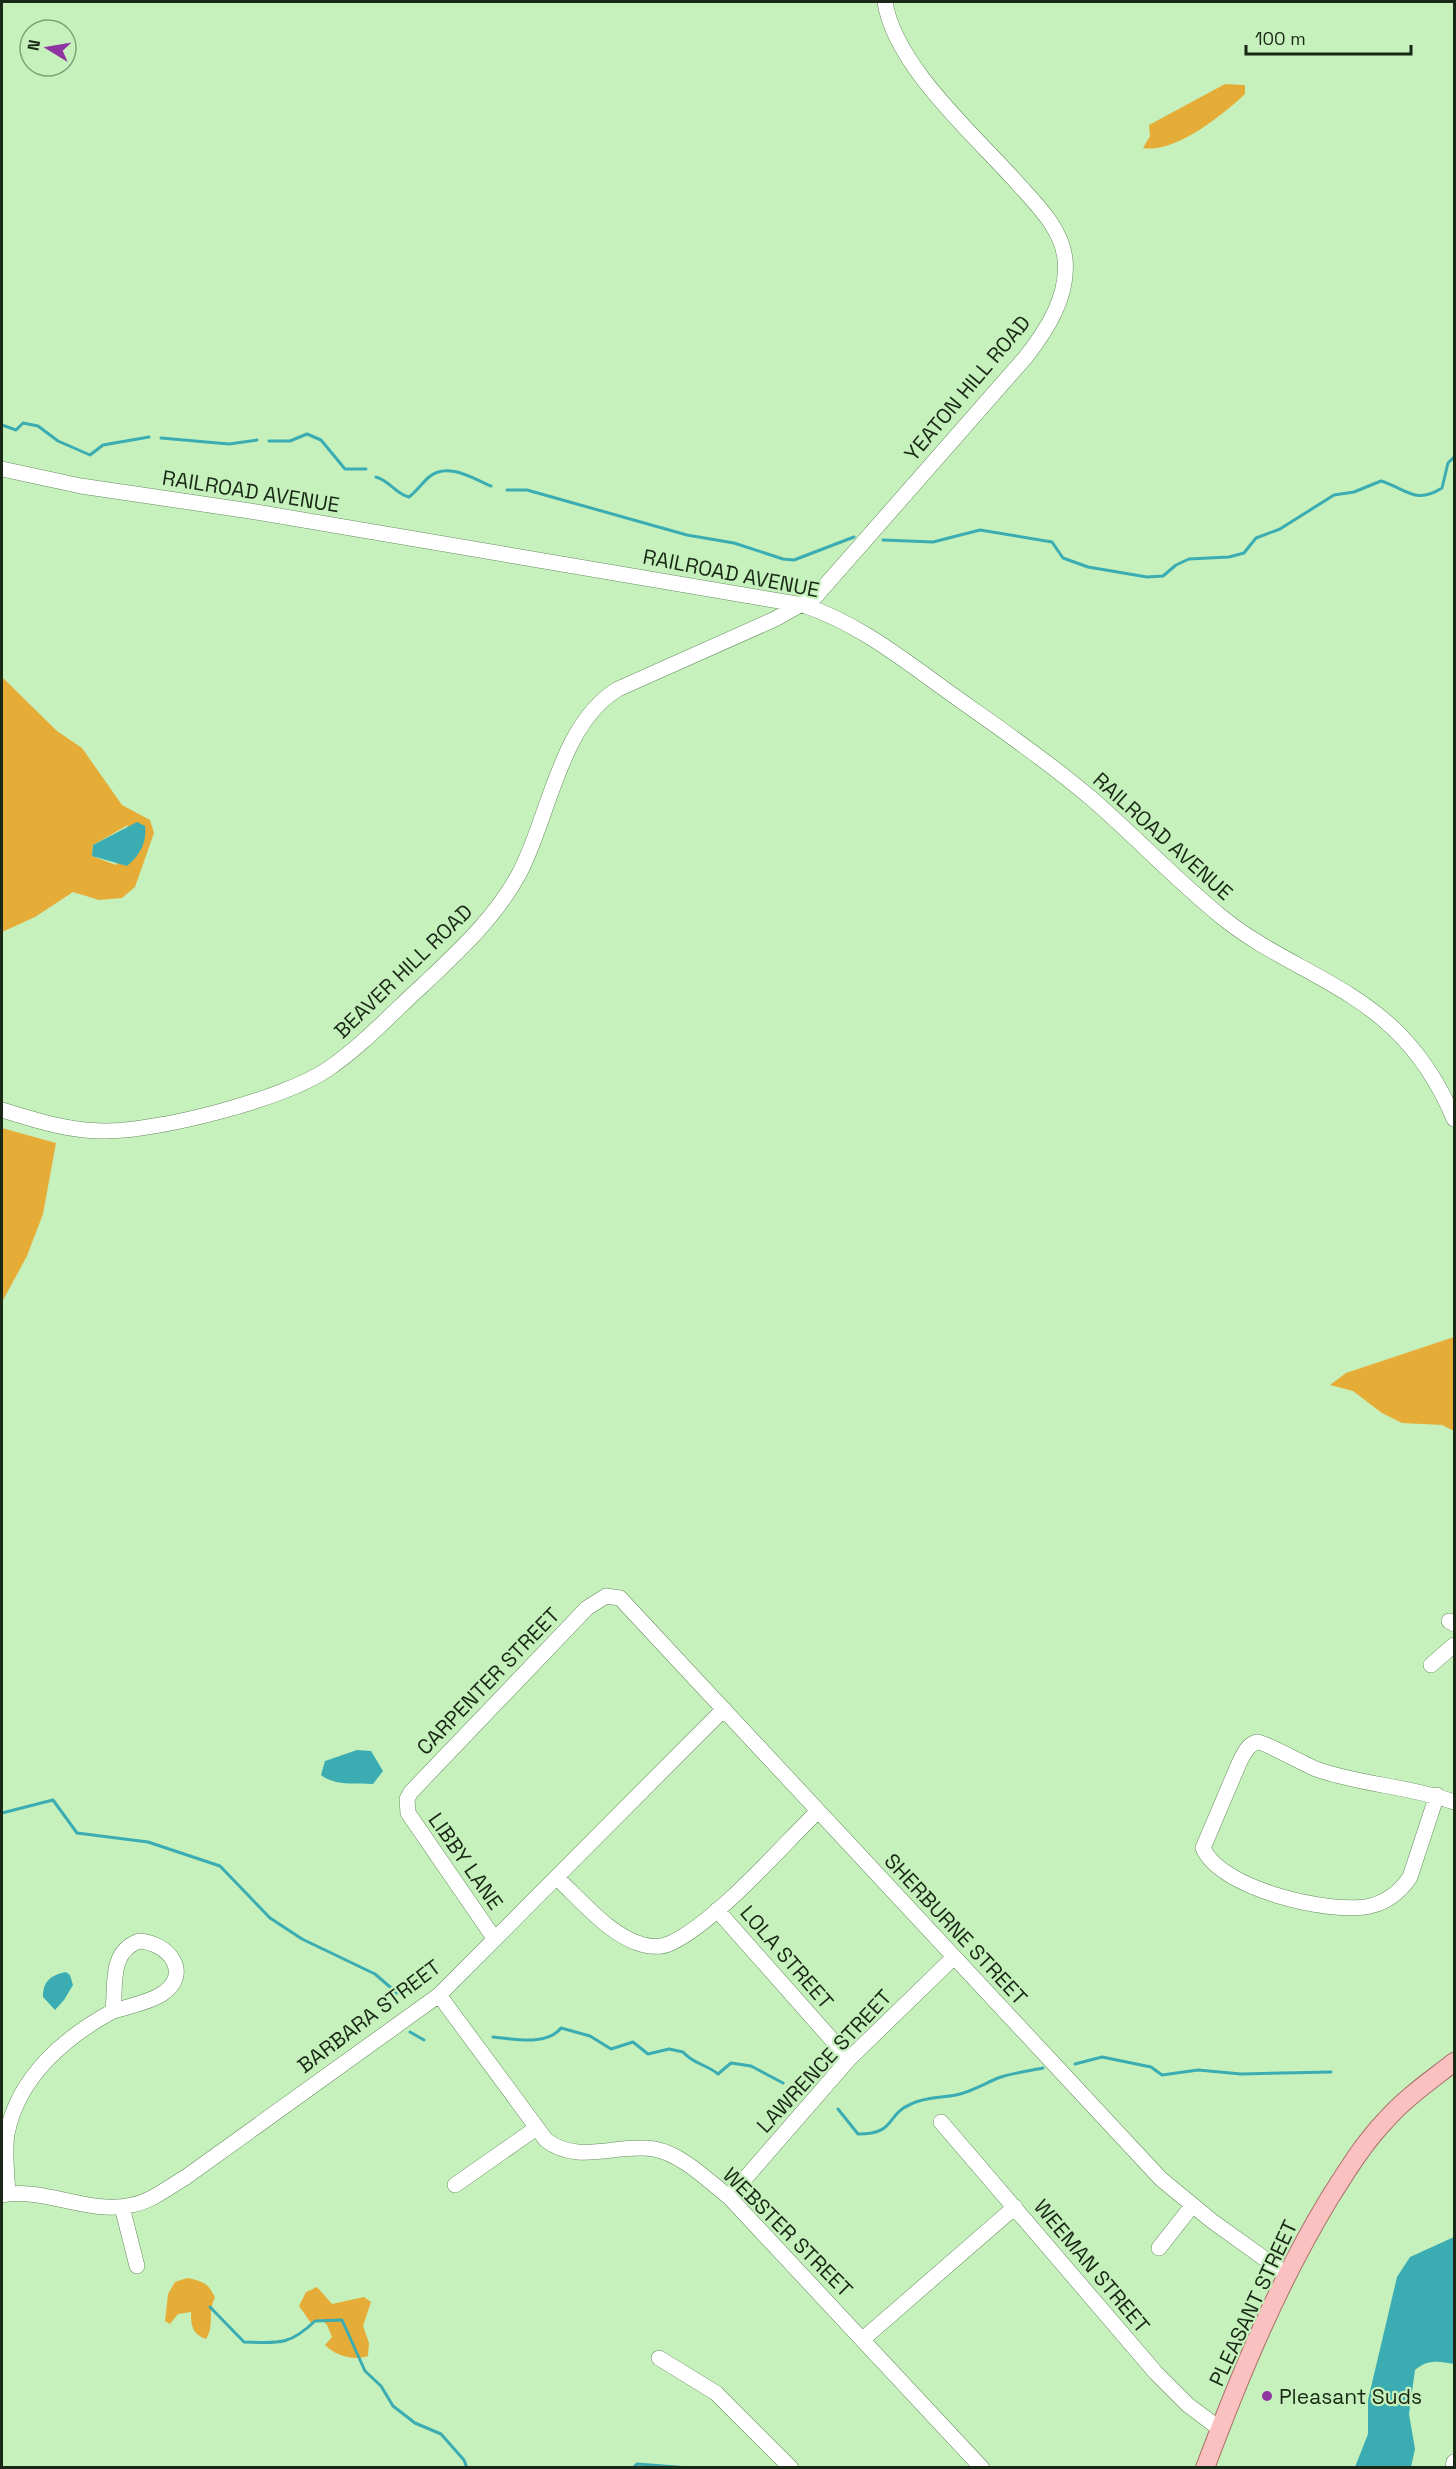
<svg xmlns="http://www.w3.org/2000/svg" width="1456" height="2469" font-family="'Space Grotesk',sans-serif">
  <rect width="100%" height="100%" fill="#c6f1bd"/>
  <!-- green -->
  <path fill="#e6ac38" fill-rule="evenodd" d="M1225,84l20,1v9c-22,21 -71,60 -102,54l7,-12 -1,-11z
    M2,677l55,54 25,17 40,57 28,15 4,13 -19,54 -13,11 -23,2 -26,-8 -38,25 -33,15zM128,825l-12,40 -24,-9 1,-11z
    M2,1128l54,15 -13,71 -16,42 -25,46z
    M1454,1337v94l-12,-6 -40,-2 -20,-10 -29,-22 -23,-6 16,-12z
    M187,2278c15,3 22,5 28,20 -8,14 0,27 -9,41 -14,-5 -15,-14 -15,-27l-13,2 -8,10 -5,-3 3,-27 7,-12z
    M317,2287l15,17 32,-7 7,5 -8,24 6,17 -1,13c-14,5 -32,0 -43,-11l7,-8 -5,-12 -6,-6 -10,4 -12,-17 7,-14z"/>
  <!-- water -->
  <path fill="#3aacb2" d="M137,822l8,4c2,17 -5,29 -18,40l-35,-10 1,-11z
    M357,1750l14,1 12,20 -10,13c-16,-1 -39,2 -52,-9l4,-14z
    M66,1972l4,3 3,10 -9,15 -9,10 -12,-13c0,-16 8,-22 23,-25z
    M1454,2237v127c-15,-3 -27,-5 -39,6l-6,44 6,35 -4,18h-56l13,-33v-34l29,-123 13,-20z"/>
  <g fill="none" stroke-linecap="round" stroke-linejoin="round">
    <!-- stream -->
    <path stroke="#3aacb2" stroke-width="3" d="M2,425l14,5 7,-7 15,3 20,15 32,14 13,-10 46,-8
      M161,438l68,6 28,-4
      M269,441h21l17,-7 14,6 24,29h21
      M376,477c14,4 20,17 33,20 8,-6 13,-14 20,-20 19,-15 43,1 62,9
      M507,490h20l160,45 47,8 49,16 11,1 60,-23
      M883,540l50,2 47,-12 72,12 11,16 25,9 59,10 16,-1 13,-11 13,-6 40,-2 15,-4 12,-15 24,-9 54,-34 20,-3 27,-11c26,8 34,24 61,7l6,-25 6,-6
      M2,1813l51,-13 24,33 71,9 72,24 50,52 32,21 73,35 22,19
      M410,2032l14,8
      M493,2037c21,2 54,9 68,-9l29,8 21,13 22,-7 15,12 21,-5 14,3c10,12 23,12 35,22l13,-11 20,3 32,17
      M1075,2064l27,-7 49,10 11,8 36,-5 43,4 90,-2
      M838,2109l20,25c39,0 27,-19 53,-30 14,-7 29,-6 45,-9 15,-3 28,-11 42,-17 14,-5 30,-7 45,-10
      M210,2307l34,35c34,1 45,4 71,-21l27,-1 23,51 16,15 12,20 22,17 26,11 23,26 3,8
      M633,2468l4,-4 52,4"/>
    <defs>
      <path id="minor" d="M2,469l79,17 169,25 553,94c52,17 96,51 140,83 50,36 102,71 149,111 45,39 85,82 131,119 53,43 121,63 171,111 26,25 46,56 60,90
        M2,1110c33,10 66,21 101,21 54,1 181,-32 225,-62 35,-24 64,-56 95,-84 36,-34 74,-69 97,-113 30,-58 40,-148 98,-183l157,-70 41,-23 209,-238c22,-28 44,-62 40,-99 -3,-29 -26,-52 -45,-73 -43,-49 -125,-119 -135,-184
        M1449,1621l5,3
        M1431,1665l23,-20
        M1437,1795l-27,82c-10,15 -23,25 -40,29 -39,9 -150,-17 -167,-58l37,-87c4,-7 8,-18 18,-19 6,0 48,23 58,27 45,16 93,17 138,33
        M557,1878c25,23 54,59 87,67 9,2 19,2 27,-2 46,-22 109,-95 147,-132
        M717,1910l132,149
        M494,1938l-86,-125 -1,-14 4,-7 176,-184 19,-12 14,2 541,581 51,42 74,53
        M139,1941c31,2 53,33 23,53 -14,9 -33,12 -49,17 3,-27 -4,-59 26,-70z
        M439,1995l107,145c32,25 71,3 108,9 28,5 53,31 75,48l253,271
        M941,2122l215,251 32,32 32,24
        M455,2185l80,-56
        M8,2194c-1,-20 -4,-41 -1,-60 11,-57 58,-97 106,-123
        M2,2195c43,-8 87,20 130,10 20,-4 37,-18 54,-28l253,-182 285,-286
        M729,2197l120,-138 104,-101
        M122,2207l15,59
        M1159,2248l33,-42
        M863,2339l152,-132
        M659,2358l57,35 75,75
        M1453,2468l1,-6"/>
      <path id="major" d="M1205,2468c35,-93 73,-185 124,-269 17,-27 34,-55 56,-78 20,-23 45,-40 69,-59"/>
    </defs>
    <!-- minor casing -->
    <use href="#minor" stroke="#658d5d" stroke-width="16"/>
    <!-- major casing -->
    <use href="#major" stroke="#aa7069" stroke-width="20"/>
    <!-- minor -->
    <use href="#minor" stroke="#fff" stroke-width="15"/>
    <!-- major -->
    <use href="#major" stroke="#fbc0c0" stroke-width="18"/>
  </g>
  <!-- markers -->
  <circle fill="#8f35a1" stroke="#c6f1bd" stroke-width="2" cx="1267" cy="2396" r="6"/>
  <g text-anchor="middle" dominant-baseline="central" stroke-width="4.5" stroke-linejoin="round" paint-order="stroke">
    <!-- street labels -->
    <g font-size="21" fill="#192915" stroke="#c6f1bd">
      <text transform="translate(967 388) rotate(-50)">YEATON HILL ROAD</text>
      <text transform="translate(251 491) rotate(9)">RAILROAD AVENUE</text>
      <text transform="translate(731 573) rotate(11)">RAILROAD AVENUE</text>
      <text transform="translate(1163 836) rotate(42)">RAILROAD AVENUE</text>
      <text transform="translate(403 971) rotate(-44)">BEAVER HILL ROAD</text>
      <text transform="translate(488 1681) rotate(-46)">CARPENTER STREET</text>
      <text transform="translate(466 1861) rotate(55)">LIBBY LANE</text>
      <text transform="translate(956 1929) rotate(47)">SHERBURNE STREET</text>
      <text transform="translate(787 1957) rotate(49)">LOLA STREET</text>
      <text transform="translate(369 2016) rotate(-37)">BARBARA STREET</text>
      <text transform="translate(824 2061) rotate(-47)">LAWRENCE STREET</text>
      <text transform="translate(788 2232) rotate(45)">WEBSTER STREET</text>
      <text transform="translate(1092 2266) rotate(50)">WEEMAN STREET</text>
      <text transform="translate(1253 2303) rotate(-65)">PLEASANT STREET</text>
    </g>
    <!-- poi labels -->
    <g font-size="21" fill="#192915" stroke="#c6f1bd" text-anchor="start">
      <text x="1279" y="2396">Pleasant Suds</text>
    </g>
  </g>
  <!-- border -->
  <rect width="1456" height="2469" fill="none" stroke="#192915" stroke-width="6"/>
  <!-- north arrow -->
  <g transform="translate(48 48) rotate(281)"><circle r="28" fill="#c6f1bd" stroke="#81a17a" stroke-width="1.5"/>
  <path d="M0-4.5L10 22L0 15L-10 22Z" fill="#8f35a1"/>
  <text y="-9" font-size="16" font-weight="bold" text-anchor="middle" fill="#192915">N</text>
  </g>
  <!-- scale -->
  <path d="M1246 45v9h165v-9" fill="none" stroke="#192915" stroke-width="3"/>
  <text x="1255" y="45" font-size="18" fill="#192915" stroke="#c6f1bd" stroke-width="4.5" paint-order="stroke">100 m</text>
</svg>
